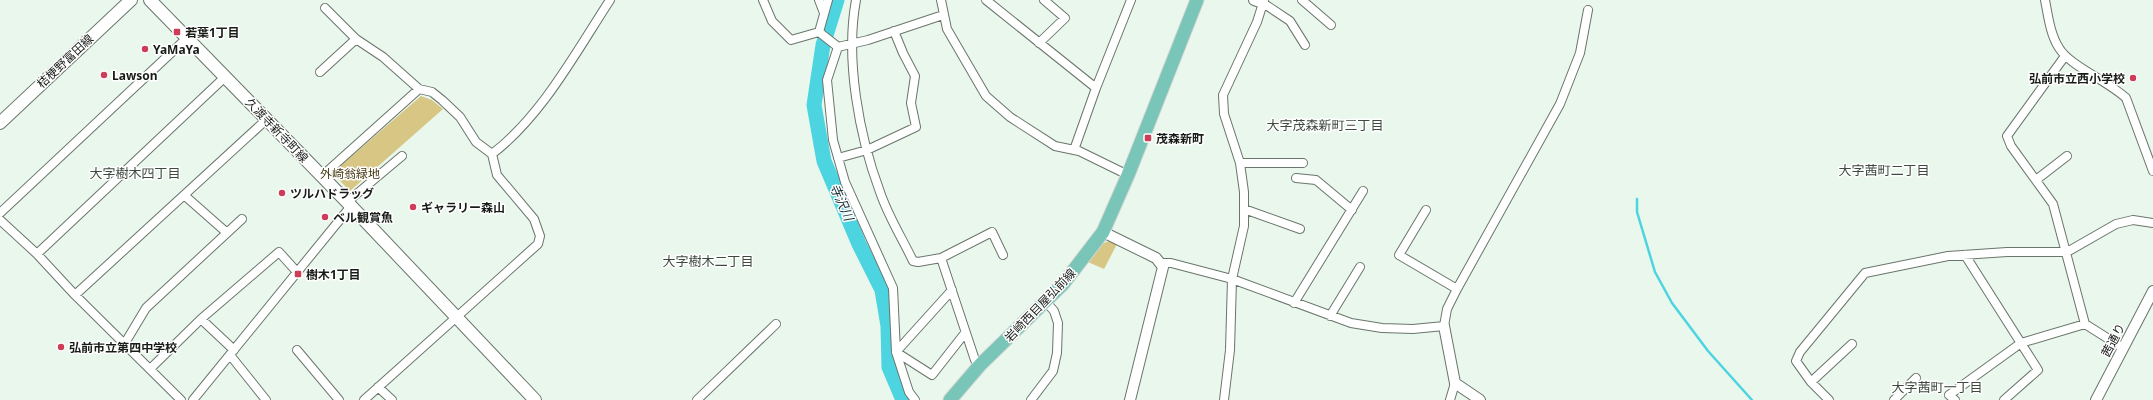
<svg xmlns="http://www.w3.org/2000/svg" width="2153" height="400" font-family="'Noto Sans','Noto Sans JP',sans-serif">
  <rect width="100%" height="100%" fill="#eaf7ec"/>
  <!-- green -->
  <path fill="#d8c684" d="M421,96l11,4 11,9 -93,82 -18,-18z
    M1110,241l7,3 -13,25 -16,-7 12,-18z"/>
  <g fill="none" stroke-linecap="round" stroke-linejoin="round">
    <!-- stream -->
    <path stroke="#4cd5e1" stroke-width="2.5" d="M1637,199v13l18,60 17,31 36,48 44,49"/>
    <!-- river -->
    <path stroke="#4cd5e1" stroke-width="15" d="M837,0l-14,45 -9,60 10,56 35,83 23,46 6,36 1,41 14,33"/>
    <defs>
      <path id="minor" d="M763,0l9,21 19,19 28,-8
        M819,0l5,13
        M856,0c-11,59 3,136 24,192 8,24 22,46 33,69l5,1 23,-4 34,102 5,5
        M941,0l6,29 39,67 24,21 45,29 24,5 49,24
        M986,0l110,88
        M1302,0l29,25
        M2045,0c3,15 5,34 14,48 11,18 49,33 67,50l27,73
        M1263,3l27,18 15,24
        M325,8l31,31 27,18 36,32 13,3 10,8 18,17 16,25 16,12 5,21 37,44 6,17 -2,8 -174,156
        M819,32l9,-32
        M819,32l19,15
        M1039,43l26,-25 -21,-18
        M838,47l-11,33 6,60 12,42 48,106 3,64 13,40 6,8
        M838,47l30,-7 75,-25
        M2065,56l-58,80 4,10 42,58 32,120
        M320,72l36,-33
        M1074,150l22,-62 35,-88
        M492,154c50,-38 84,-102 118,-154
        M838,158l29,-8 49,-23 -5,-24 4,-27 -12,-23 -9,-22
        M1240,163h63
        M322,176l97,-87
        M1296,178l20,2 36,30
        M2036,180l31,-24
        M184,195l42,37
        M347,202l55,-46
        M1244,209l56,20
        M1426,210l-27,45 58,34
        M0,213l187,-175
        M0,220l37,34 38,41 106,105
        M37,254l188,-177
        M1965,255l73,115 -34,30
        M941,258l51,-26 11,23
        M1162,263h9l61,16 119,44 31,5 31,1 31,-3 3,-17 10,-20 103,-185 20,-51 8,-43
        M952,290l-56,62 36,23 33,-42
        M75,295l192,-176
        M1294,303l69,-112
        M1330,316l30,-49
        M201,319l78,-67 18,20
        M125,343l21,-35 96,-89
        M297,350l42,50
        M230,355l36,45
        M151,368l50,-49 33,31
        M1811,382l41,-38
        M378,387l14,13
        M193,400l158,-194
        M697,400l79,-76
        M1031,400l22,-29 4,-18 1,-30 -4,-12 -8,-9
        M1224,400l6,-50 2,-71 12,-53v-34l-4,-29 -16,-49 -1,-19 34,-73 7,-22
        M1450,400l5,-17
        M1829,400l-18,-18 -15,-21 4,-9 65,-79 83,-17 59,-4h60l49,-28 17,-4 20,3
        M1894,400l22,-22
        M1955,400l-6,-5 72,-52 64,-19 38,24"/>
      <path id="tertiary" d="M1254,0l9,3
        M1103,232l53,26 7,9 -33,133
        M1444,326l11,57 25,17
        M2096,400l57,-109"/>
      <path id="secondary" d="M150,0l201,206 184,194
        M0,123l131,-123"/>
      <path id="primary" d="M950,400l30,-35 83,-81 40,-52 25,-57 69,-175"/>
    </defs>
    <!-- minor casing -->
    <use href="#minor" stroke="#6a756b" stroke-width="10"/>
    <!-- tertiary casing -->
    <use href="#tertiary" stroke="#6a756b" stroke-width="12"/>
    <!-- secondary casing -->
    <use href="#secondary" stroke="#6a756b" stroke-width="14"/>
    <!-- primary casing -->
    <use href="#primary" stroke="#d5d6d5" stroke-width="15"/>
    <!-- minor -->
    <use href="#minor" stroke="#fff" stroke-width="8"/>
    <!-- tertiary -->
    <use href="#tertiary" stroke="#fff" stroke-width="10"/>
    <!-- secondary -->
    <use href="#secondary" stroke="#fff" stroke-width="12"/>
    <!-- primary -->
    <use href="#primary" stroke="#79c5b7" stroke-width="13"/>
  </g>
  <!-- markers -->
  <g fill="#cd3d59" stroke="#fff" stroke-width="1.5">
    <rect x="173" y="28" width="8" height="8" rx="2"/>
    <circle cx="145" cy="49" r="4"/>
    <circle cx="104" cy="75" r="4"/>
    <circle cx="2133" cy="78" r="4"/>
    <rect x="1144" y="134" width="8" height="8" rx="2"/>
    <circle cx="282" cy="193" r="4"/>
    <circle cx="413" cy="207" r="4"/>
    <circle cx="325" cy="217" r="4"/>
    <rect x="294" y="270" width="8" height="8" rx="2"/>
    <circle cx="61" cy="347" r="4"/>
  </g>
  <g text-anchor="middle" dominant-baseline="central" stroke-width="3" stroke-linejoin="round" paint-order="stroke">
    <!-- poi labels -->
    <g font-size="12" font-weight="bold" fill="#181c18" stroke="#fff" text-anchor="start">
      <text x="185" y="32">若葉1丁目</text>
      <text x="153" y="49">YaMaYa</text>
      <text x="112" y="75">Lawson</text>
      <text x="2125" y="78" text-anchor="end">弘前市立西小学校</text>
      <text x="1156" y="138">茂森新町</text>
      <text x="290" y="193">ツルハドラッグ</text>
      <text x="421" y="207">ギャラリー森山</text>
      <text x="333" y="217">ベル観賞魚</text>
      <text x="306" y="274">樹木1丁目</text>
      <text x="69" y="347">弘前市立第四中学校</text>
    </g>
    <!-- street labels -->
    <g font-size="12" fill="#181c18" stroke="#fff">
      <text transform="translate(65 61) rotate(-43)">桔梗野富田線</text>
      <text transform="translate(277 130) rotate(46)">久渡寺新寺町線</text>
      <text transform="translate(1040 305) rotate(-46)">岩崎西目屋弘前線</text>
      <text transform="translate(2113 340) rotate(-62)">茜通り</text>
    </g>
    <!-- park labels -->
    <g font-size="12" fill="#443911" stroke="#fff">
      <text x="350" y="173">外崎翁緑地</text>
    </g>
    <!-- neighbourhood labels -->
    <g font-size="13" fill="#3e4940" stroke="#fff">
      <text x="1325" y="125">大字茂森新町三丁目</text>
      <text x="1884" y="170">大字茜町二丁目</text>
      <text x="135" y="173">大字樹木四丁目</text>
      <text x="708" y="261">大字樹木二丁目</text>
      <text x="1937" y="387">大字茜町一丁目</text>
    </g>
    <!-- water labels -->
    <g font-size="13" font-style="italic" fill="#1e3537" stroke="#fff">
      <text transform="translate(842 202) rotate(66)">寺沢川</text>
    </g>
  </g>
</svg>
